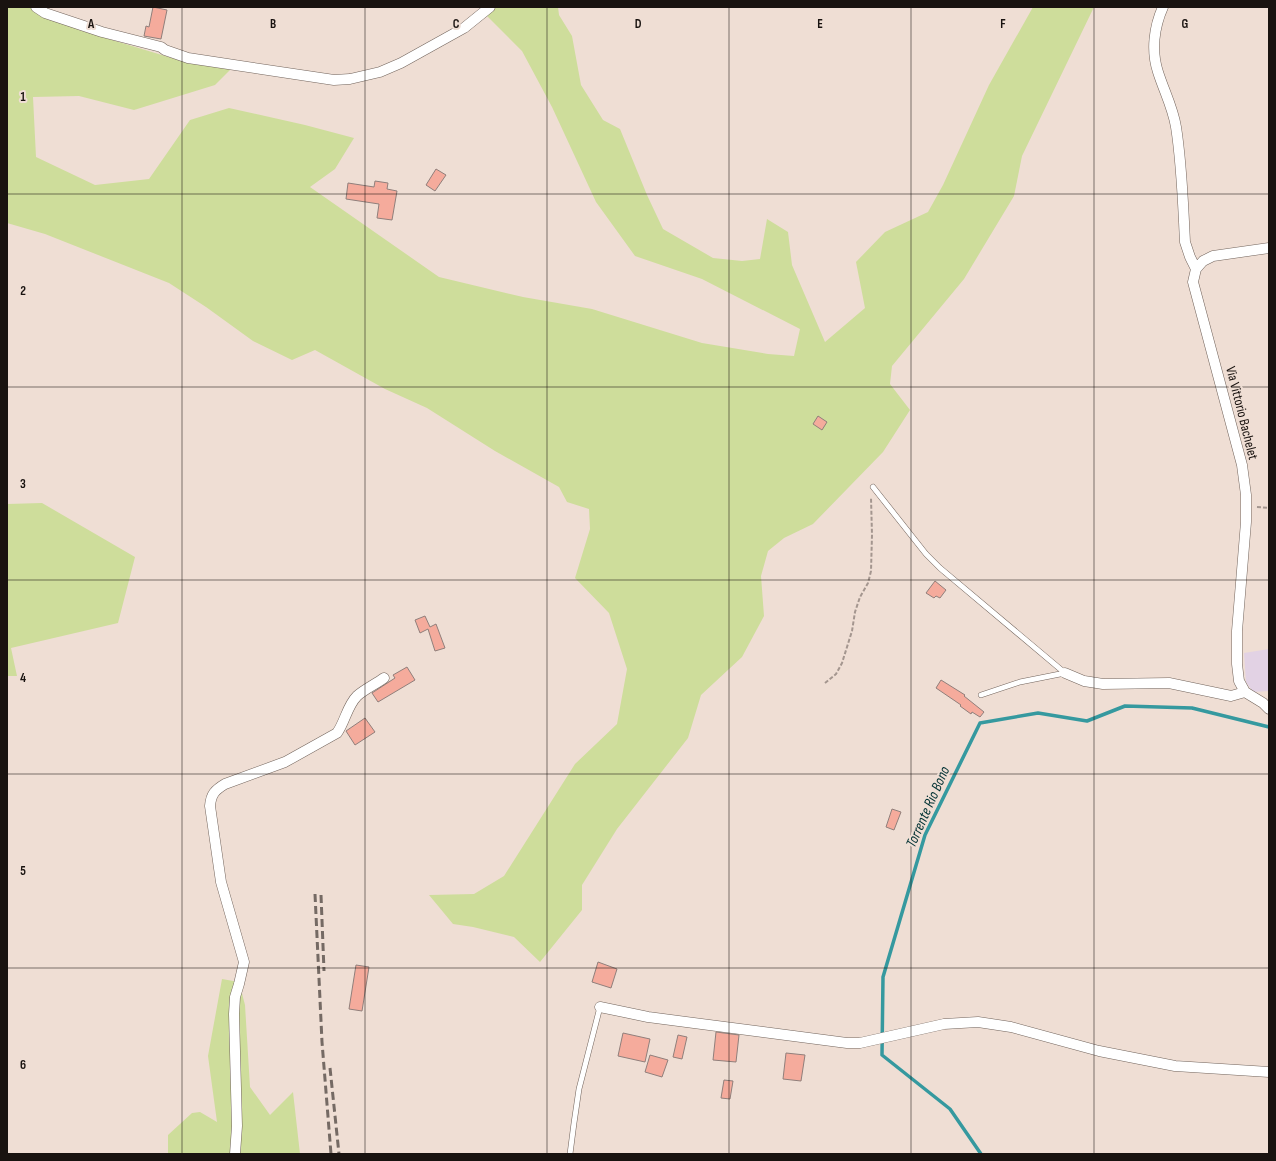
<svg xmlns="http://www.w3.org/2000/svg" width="1276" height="1161" font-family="'Sofia Sans Condensed',sans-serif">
  <rect width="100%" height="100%" fill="#efded4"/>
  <!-- industrial -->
  <path fill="#e2d2e4" d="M1269,649v42l-16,1 -7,-10 -2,-29z"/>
  <!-- green -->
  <path fill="#cedd9b" d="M7,7h24l48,23 106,32 46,7 -16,16 -81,25 -55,-14 -46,1 3,60 59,28 54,-6 41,-59 39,-12 76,17 49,13 -19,31 -25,18 129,90 84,20 69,12 110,34 66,11 26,2 6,-27 -98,-50 -67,-23 -39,-54 -44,-95 -30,-56 -36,-36 10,-8h62l1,8 13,21 9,49 22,35 17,9 27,66 16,34 50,29 29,3 18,-2 7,-40 21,13 4,33 33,77 40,-34 -9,-46 29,-30 43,-20 15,-27 46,-100 44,-78h61l-72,149 -8,40 -50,83 -72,87 -2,18 20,26 -27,42 -70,72 -29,14 -16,13 -7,25 3,40 -22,41 -41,38 -13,43 -71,91 -35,56v25l-42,52 -26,-25 -41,-10 -20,-3 -24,-29 45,-1 30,-18 71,-112 42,-40 10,-55 -18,-56 -34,-35 15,-49 -1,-20 -22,-7 -8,-15 -64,-36 -68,-43 -42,-19 -70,-39 -23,10 -39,-19 -47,-34 -37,-24 -124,-49 -38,-11z
    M42,503l93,54 -17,66 -107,25 6,28h-10v-172z
    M222,979l17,3 6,23 5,82 20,28 23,-23 7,62h-132v-19l24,-22 8,-1 17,10 -9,-66z"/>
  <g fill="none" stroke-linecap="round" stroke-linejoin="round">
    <!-- stream -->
    <path stroke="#35999f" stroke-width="3.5" d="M981,1154l-31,-45 -68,-54 1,-78 42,-142 55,-112 58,-10 49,8 38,-15 67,2 77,19"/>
  </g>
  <!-- building -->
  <path fill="#f5ab9c" stroke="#907f7b" d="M153,7l14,3 -6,29 -17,-3 2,-10 3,1z
    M436,169l10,6 -11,16 -9,-6z
    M375,181l13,2 -1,6 10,2 -5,29 -15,-2 2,-14 -33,-5 2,-16 26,4z
    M818,416l9,6 -5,8 -9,-6z
    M935,581l11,9 -6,8 -4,-2 -2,2 -8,-5z
    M425,616l5,11 6,-3 9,24 -10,3 -7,-22 -8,4 -5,-13z
    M407,667l8,13 -37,22 -6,-9 23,-15 -2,-3z
    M941,680l24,15 -1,1 20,16 -4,5 -8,-5 -1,2 -11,-8 1,-1 -25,-17z
    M365,718l10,14 -20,13 -9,-14z
    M892,809l9,3 -7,18 -8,-3z
    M598,962l19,7 -6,19 -19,-6z
    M356,965l13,2 -7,44 -13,-2z
    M716,1032l23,3 -3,27 -23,-2z
    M623,1033l27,6 -5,23 -27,-6z
    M678,1035l9,2 -5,22 -9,-2z
    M786,1053l19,2 -4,26 -18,-2z
    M650,1055l18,5 -6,17 -17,-5z
    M724,1080l9,1 -3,18 -9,-1z"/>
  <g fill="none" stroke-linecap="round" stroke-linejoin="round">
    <defs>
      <path id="lane" d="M873,487l53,67 14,14 125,105
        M981,695l39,-13 45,-9
        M570,1154l4,-31 5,-34 21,-82"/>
      <path id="street" d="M36,7l9,6 57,19 59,15 4,3 23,8 146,22 16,-1 30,-7 21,-9 63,-35 26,-21
        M1163,7c-9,20 -12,44 -5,65 6,19 15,36 18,55 6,38 7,77 9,115l5,15 6,12
        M1269,248l-56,8 -10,5 -7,8 -3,13 49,183 4,30v27l-9,109v33l2,17 6,11 18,11 6,6
        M1065,673l19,8 19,3 66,-1 62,13 14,-4
        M600,1007l48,10 199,26h13l84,-19 34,-2 33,5 88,24 76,15 94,6
        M235,1154l2,-28 -3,-112 1,-17 4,-13 5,-22 -23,-80 -11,-76c1,-12 5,-16 15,-22l60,-22 52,-29c8,-11 10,-27 20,-37 8,-7 19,-12 27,-18"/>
    </defs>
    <!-- lane casing -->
    <use href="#lane" stroke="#72645c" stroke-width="6"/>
    <!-- street casing -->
    <use href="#street" stroke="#72645c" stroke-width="11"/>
    <!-- path -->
    <path stroke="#a4968f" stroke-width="2" stroke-dasharray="4 2" stroke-linecap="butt" d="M1257,507l12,1
      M825,683l11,-9 6,-11 10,-32 3,-19 5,-15 8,-14 3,-12 1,-36 -1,-37"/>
    <!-- lane -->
    <use href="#lane" stroke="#fff" stroke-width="5"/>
    <!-- street -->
    <use href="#street" stroke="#fff" stroke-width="10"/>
    <!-- rail -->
    <path stroke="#756a64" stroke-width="3" stroke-dasharray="8 4" stroke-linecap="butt" d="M315,894l7,148 9,112
      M321,895l3,76
      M330,1068l9,86"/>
  </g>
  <!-- grid -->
  <path fill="none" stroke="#191310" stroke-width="1" stroke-opacity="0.55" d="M182,7v1147M365,7v1147M547,7v1147M729,7v1147M911,7v1147M1094,7v1147M7,194h1262M7,387h1262M7,580h1262M7,774h1262M7,968h1262"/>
  <g text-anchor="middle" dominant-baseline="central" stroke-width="4" stroke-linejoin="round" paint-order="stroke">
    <!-- street labels -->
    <g font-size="14" fill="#191310" stroke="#efded4">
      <text transform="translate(1242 413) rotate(76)">Via Vittorio Bachelet</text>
    </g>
    <!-- water labels -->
    <g font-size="15" font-style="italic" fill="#003133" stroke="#efded4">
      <text transform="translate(928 807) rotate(-66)">Torrente Rio Bono</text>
    </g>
  </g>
  <g font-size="13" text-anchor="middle" font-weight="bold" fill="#191310" stroke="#efded4" stroke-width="4" stroke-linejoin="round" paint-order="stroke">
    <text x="91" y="28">A</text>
    <text x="273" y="28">B</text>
    <text x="456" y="28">C</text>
    <text x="638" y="28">D</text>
    <text x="820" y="28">E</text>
    <text x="1003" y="28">F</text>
    <text x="1185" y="28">G</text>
    <text x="23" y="101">1</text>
    <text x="23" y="295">2</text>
    <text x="23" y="488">3</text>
    <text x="23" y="682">4</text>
    <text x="23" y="875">5</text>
    <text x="23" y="1069">6</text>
  </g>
  <!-- border -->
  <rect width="1276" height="1161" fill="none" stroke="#191310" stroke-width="16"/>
</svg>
